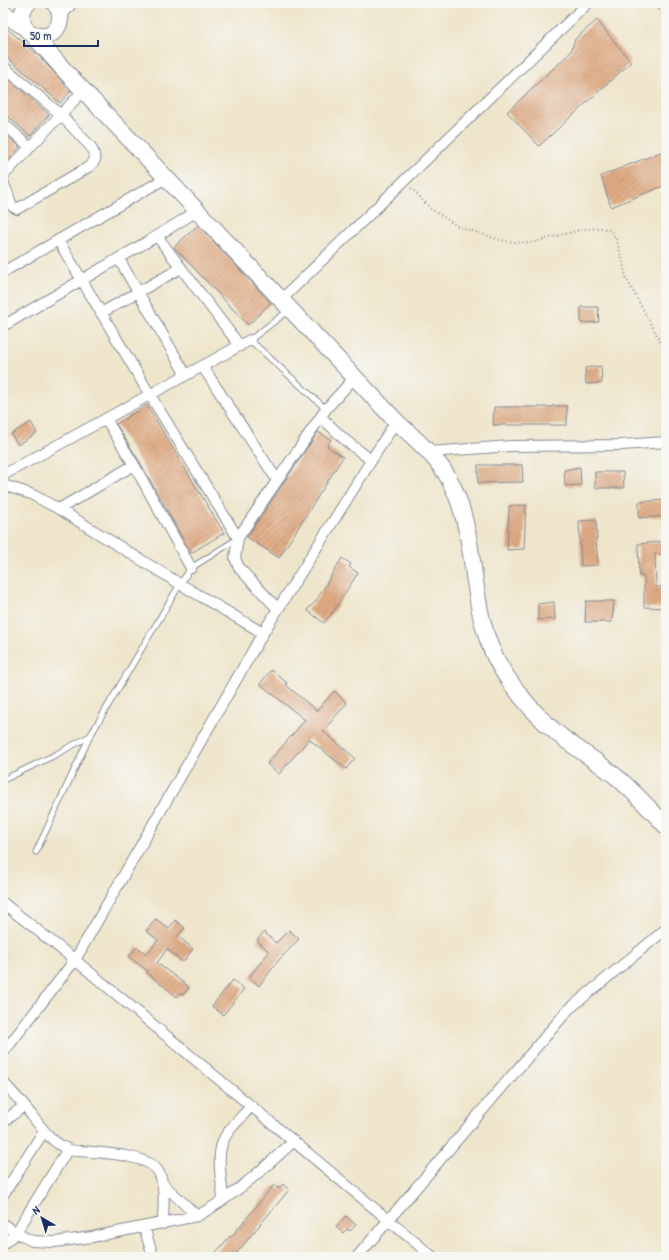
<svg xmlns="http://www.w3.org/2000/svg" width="669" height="1260" font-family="'Patrick Hand',sans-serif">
  <defs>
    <pattern id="building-hatch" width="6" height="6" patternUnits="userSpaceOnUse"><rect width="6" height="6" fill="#e0ab84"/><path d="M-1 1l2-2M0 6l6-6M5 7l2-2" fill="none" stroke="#b58c6f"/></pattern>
  </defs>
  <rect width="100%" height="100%" fill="#f6f6f2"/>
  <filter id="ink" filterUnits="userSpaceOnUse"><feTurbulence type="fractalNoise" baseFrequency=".025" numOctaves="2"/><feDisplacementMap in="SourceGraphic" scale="8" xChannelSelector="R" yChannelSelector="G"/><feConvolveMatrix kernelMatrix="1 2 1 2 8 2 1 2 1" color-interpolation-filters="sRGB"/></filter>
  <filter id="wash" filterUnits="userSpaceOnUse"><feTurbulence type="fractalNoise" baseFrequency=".012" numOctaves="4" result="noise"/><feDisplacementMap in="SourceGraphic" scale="16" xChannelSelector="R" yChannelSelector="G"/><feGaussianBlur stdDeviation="0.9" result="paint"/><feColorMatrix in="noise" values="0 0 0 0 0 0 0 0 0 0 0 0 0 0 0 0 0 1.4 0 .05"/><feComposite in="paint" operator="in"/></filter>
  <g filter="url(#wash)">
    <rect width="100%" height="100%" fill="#eee5cb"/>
    <g id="blocks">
      <!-- building -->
      <path fill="url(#building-hatch)" d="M597,20l34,42 -92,84 -32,-34 64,-60 4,-13z
        M3,25l35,30 33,36 -11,12 -57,-49z
        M3,74l46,41 -19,21 -27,-24z
        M3,132l17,15 -17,19z
        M666,150v35l-55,22 -10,-31z
        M198,225l73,78 -23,22 -74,-78z
        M581,307h17l1,15 -18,1z
        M601,366l1,17 -16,1 -1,-16z
        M147,405l77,128 -33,20 -51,-91 -24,-38z
        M552,406h15v19h-74l1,-18h58z
        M31,422l6,11 -19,12 -7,-11z
        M318,432l13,8 -4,6 16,11 -64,101 -32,-21z
        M478,465h44l1,17 -45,1z
        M580,467l1,18 -16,1 -1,-16z
        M595,472h28l1,16h-29z
        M666,500v16l-27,2v-16z
        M526,505l-2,44 -17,1 2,-44z
        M596,520l1,18h-1l2,27 -17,1 -2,-45z
        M666,541v13h-11l1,33h10v21l-22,-1v-31h-5l-1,-32z
        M342,558l9,6 -2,3 9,6 -25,39 -9,11 -17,-13 9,-9z
        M586,601h28l-2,21h-27z
        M554,602l1,17 -17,1v-16z
        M271,670l16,13 -1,2 31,26 17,-20 13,12 -24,28 32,27 -9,11 -37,-30 -30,35 -12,-10 38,-44 -45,-36z
        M156,919l13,10 6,-9 10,8 -7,8 15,13 -10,13 -16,-13 -10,14 32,24 -6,8 -3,-2 -3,4 -30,-24 1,-2 -19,-14 8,-10 10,7 11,-14 -12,-9z
        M289,930l10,9 -21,22 -19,25 -10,-9 20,-25 -12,-12 7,-8 12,11z
        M233,980l11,9 -21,26 -11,-9z
        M283,1184l6,6 -56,67h-21l18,-21 1,1 43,-52 5,4z
        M346,1216l10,9 -6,6 -3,-2 -4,4 -7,-6z"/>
    </g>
  </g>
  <g filter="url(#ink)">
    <use href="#blocks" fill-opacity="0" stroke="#848a94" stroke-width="1"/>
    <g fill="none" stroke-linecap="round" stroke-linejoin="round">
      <defs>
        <path id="service" d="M288,311l-38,29 76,69
          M3,780l50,-24 37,-20
          M36,852l54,-116 90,-152 11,-16 46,-29"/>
        <path id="minor" d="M60,18l12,-15
          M3,66l57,48 31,33 3,7 1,6 -5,6 -73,43 -5,-3 -9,-25
          M3,123l27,24
          M3,176l80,-85
          M157,236l83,110
          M58,240l92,155 88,143
          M119,259l67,116
          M3,272l163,-94
          M282,299l306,-296
          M101,313l80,-45
          M3,326l154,-90 40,-25
          M203,367l74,113
          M321,417l24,23 26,20
          M106,419l28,46
          M429,452l82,-6 110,-1 45,-3
          M3,475l247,-135
          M3,485l28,9 28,15 121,75 83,49
          M59,509l75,-44 57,103
          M278,609l-39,-41 -4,-10 3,-20 88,-129 29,-32
          M3,903l72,57 358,297
          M3,1053l72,-93 188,-327 133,-212
          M3,1082c7,8 15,16 22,25 12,14 25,36 43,42 3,2 8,2 12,2 19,2 71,3 79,22 7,13 4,36 4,51
          M3,1122l21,-16
          M162,1183l35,33
          M3,1195l41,-64
          M223,1199c-1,-18 -8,-46 2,-62 6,-11 18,-21 26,-31
          M3,1224l13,9 16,8 23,1 37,-5 105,-21c36,-19 66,-47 97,-75
          M144,1227l9,30
          M3,1244l13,-11 52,-84
          M357,1257l211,-247 98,-81"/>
        <path id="primary" d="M28,3c-23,27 25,50 32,17 1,-6 -1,-12 -6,-17
          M3,13l20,13
          M33,35l31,35 332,351c19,18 40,35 53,58 32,59 17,131 52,189 15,24 35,48 57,66 20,16 42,29 61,45 17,15 32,31 47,47"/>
      </defs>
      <!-- service casing -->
      <use href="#service" stroke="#848a94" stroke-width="7"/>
      <!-- minor casing -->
      <use href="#minor" stroke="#848a94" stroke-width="12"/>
      <!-- primary casing -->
      <use href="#primary" stroke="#848a94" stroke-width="18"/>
      <!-- path -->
      <path stroke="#848a94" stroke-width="2" stroke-dasharray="1 3" stroke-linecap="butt" d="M654,3l12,15
        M411,188l20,21 26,17 43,14 13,2 17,1 54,-14 19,-1 8,3 5,8 7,23 3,16 40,74"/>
      <!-- service -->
      <use href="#service" stroke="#fff" stroke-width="5"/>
      <!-- minor -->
      <use href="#minor" stroke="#fff" stroke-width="10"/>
      <!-- primary -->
      <use href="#primary" stroke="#fff" stroke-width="16"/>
    </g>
  </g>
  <!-- margin -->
  <rect width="669" height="1260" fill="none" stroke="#f6f6f2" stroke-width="16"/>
  <!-- north arrow -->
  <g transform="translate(42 1218) rotate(322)" stroke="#f6f6f2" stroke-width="3" paint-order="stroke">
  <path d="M0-3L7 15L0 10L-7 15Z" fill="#1b2f5e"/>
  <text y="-6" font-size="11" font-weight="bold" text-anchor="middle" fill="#1b2f5e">N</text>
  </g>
  <!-- scale -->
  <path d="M24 40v6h74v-6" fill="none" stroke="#1b2f5e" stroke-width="2"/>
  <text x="30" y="40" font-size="12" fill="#1b2f5e" stroke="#f6f6f2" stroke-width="3" paint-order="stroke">50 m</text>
</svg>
